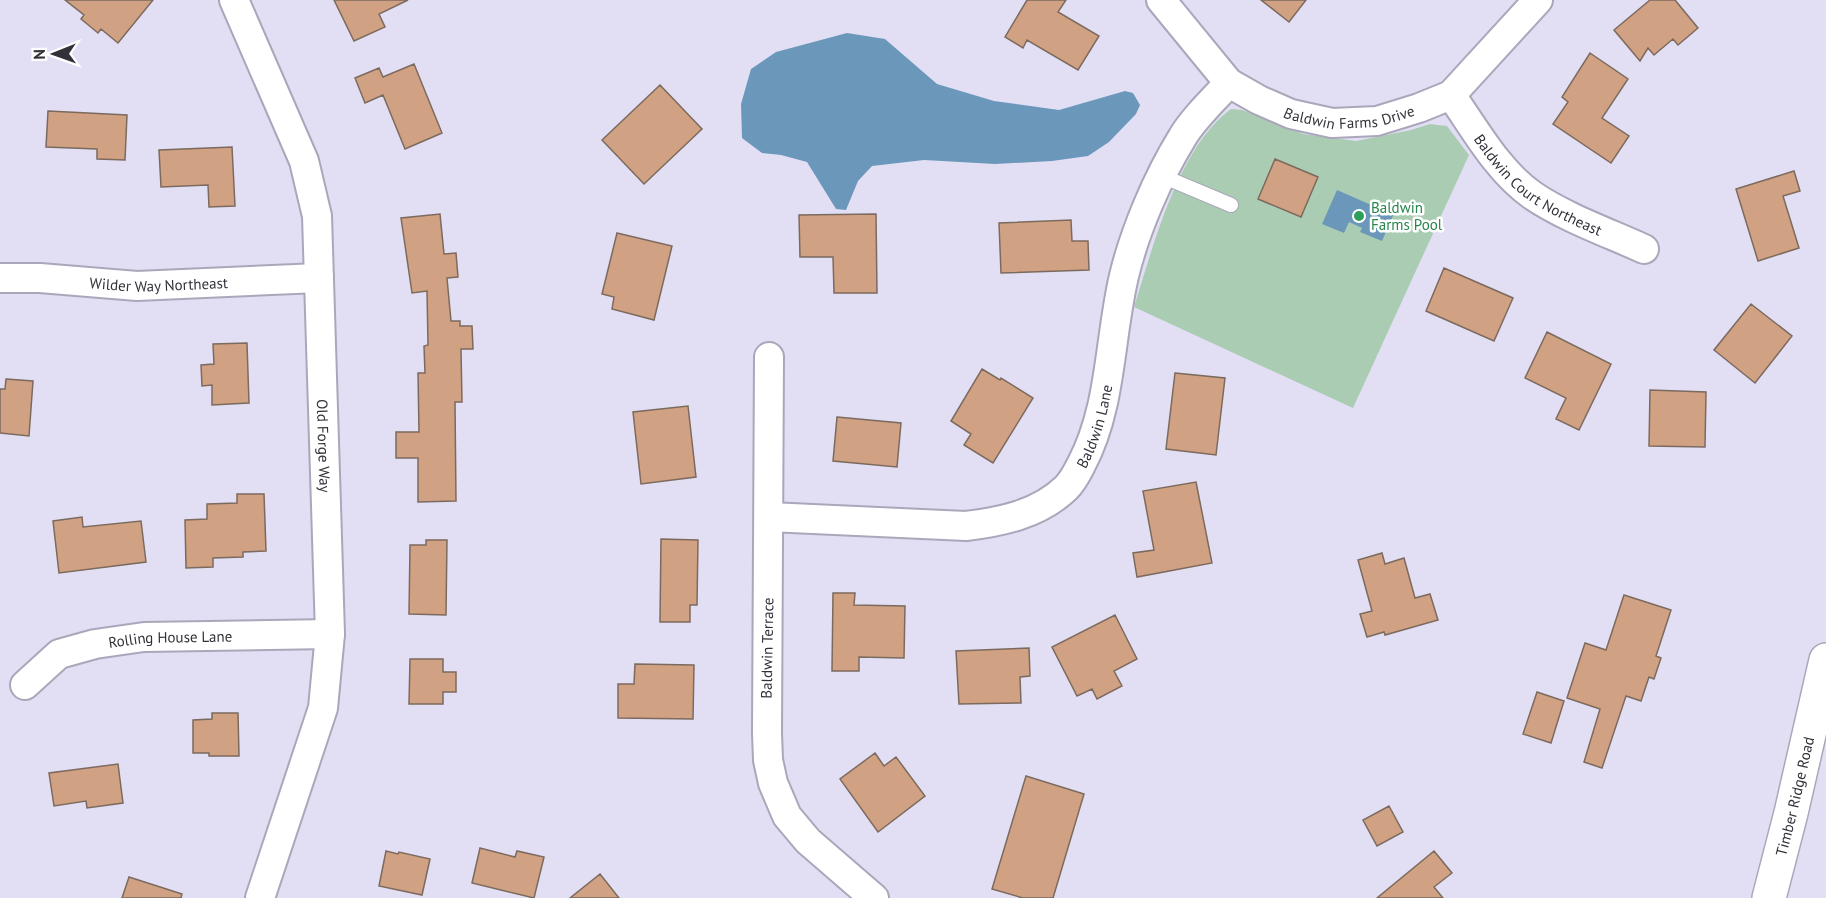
<svg xmlns="http://www.w3.org/2000/svg" width="1826" height="898" font-family="'PT Sans',sans-serif">
  <rect width="100%" height="100%" fill="#e2dff5"/>
  <!-- green -->
  <path fill="#aaccb3" d="M1231,109l11,1 61,24 53,7 55,-11 19,-6 17,2 22,29 -116,253 -219,-101c19,-60 44,-160 97,-198z"/>
  <!-- water -->
  <path fill="#6b98ba" d="M847,33l38,6 52,45 57,17 65,9 66,-19 8,2 7,12 -4,9 -27,28 -21,14 -36,5 -57,3 -71,-4 -52,6 -14,15 -12,29 -10,-1 -29,-47 -26,-7 -19,-2 -20,-15 -1,-34 10,-35 25,-17z
    M1337,190l32,14 2,-4 24,11 -13,30 -22,-9 2,-4 -13,-6 -5,11 -22,-9z"/>
  <!-- building -->
  <path fill="#d0a182" stroke="#7c6a5e" stroke-width="1.5" d="M65,0h88l-35,43 -17,-14 -3,4 -17,-14 3,-4z
    M334,0h74l-29,14 6,13 -31,14z
    M1027,0h39l-8,12 41,24 -21,34 -51,-30 -4,8 -18,-11z
    M1261,0h45l-17,22z
    M1650,0h25l23,28 -20,17 -5,-6 -19,16 -6,-7 -8,13 -26,-31z
    M1590,53l38,26 -26,39 27,18 -18,27 -58,-39 15,-22 -6,-5z
    M414,64l28,69 -37,16 -22,-54 -18,8 -10,-25 24,-10 4,9z
    M660,85l42,44 -58,55 -42,-44z
    M48,111l79,4 -2,45 -28,-1v-10l-51,-2z
    M232,147l3,59 -26,1 -1,-22 -47,2 -2,-37z
    M1275,159l43,18 -17,40 -43,-18z
    M1794,171l6,20 -17,5 16,52 -41,13 -22,-72z
    M440,214l4,40 12,-1 2,24 -11,1 4,43h9v5h12l1,23h-12l1,53h-7l1,99 -38,1v-44h-22v-26h23l-1,-59h7l-1,-27 4,-1 -1,-54 -15,2 -11,-75z
    M876,214l1,79h-43l-1,-36h-33l-1,-42z
    M1071,220l1,21h16l1,29 -88,3 -2,-50z
    M617,233l55,13 -18,74 -42,-11 2,-12 -12,-3z
    M1444,268l69,30 -19,43 -68,-30z
    M1751,304l41,32 -37,47 -41,-33z
    M1547,332l64,32 -32,66 -23,-11 10,-21 -41,-20z
    M247,343l2,60 -37,2v-20l-10,1 -1,-21 13,-1 -1,-20z
    M982,369l18,11 1,-2 32,20 -40,65 -29,-18 7,-11 -20,-13z
    M1175,373l50,5 -9,77 -50,-6z
    M6,379l27,2 -4,55 -29,-3v-44h5z
    M1650,390l56,2 -1,55 -56,-1z
    M688,406l8,71 -55,7 -8,-72z
    M837,417l64,6 -4,44 -64,-6z
    M1196,482l16,81 -75,14 -4,-24 21,-3 -11,-59z
    M237,494h27l2,57 -23,1v5l-30,1v9l-27,1 -1,-48 22,-1v-15l30,-1z
    M82,517l1,10 58,-6 5,41 -87,11 -6,-52z
    M661,539l37,1 -1,65h-7v17h-30z
    M426,540h21l-1,75 -37,-1 1,-69h16z
    M1382,553l3,11 19,-6 11,40 15,-4 8,26 -53,15 -1,-3 -17,5 -7,-23 12,-3 -14,-51z
    M833,593h22l-1,12 51,1 -1,52 -45,-1v14h-27z
    M1624,595l47,15 -15,46 5,2 -7,21 -5,-2 -8,24 -15,-5 -24,72 -18,-6 16,-53 -33,-11 18,-55 21,7z
    M1115,615l22,44 -23,12 8,15 -25,13 -5,-10 -15,7 -25,-49z
    M1029,648l1,28 -10,1 1,26 -62,1 -3,-53z
    M410,659h33v13h13v20h-13v12h-34z
    M635,664l59,1 -1,54 -75,-1v-34h16z
    M1537,692l27,9 -13,42 -28,-9z
    M212,713h26l1,43h-30v-3h-16v-33l19,-1z
    M875,753l9,13 12,-9 29,39 -47,36 -38,-53z
    M118,764l5,39 -36,5 -1,-7 -32,5 -5,-33z
    M1026,776l58,18 -31,104h-30l-31,-9z
    M1389,806l14,26 -26,14 -14,-26z
    M480,848l35,9 2,-6 27,6 -10,41 -62,-15z
    M386,851l12,3 1,-2 31,7 -8,36 -43,-9z
    M1434,851l18,22 -18,14 9,11h-66z
    M600,874l19,24h-49z
    M129,877l53,17 -1,4h-59z"/>
  <g fill="none" stroke-linecap="round" stroke-linejoin="round">
    <defs>
      <path id="lane" d="M1162,176l69,29"/>
      <g id="street">
        <path id="s1" d="M234,0l70,161 13,55 13,418 -7,74 -63,190"/>
        <path id="s2" d="M1161,0l68,83 30,17 32,14 41,9 45,-2 42,-13 32,-13 87,-95"/>
        <path id="s3" d="M1451,95c24,34 46,75 81,100 32,22 77,38 112,54"/>
        <path id="s4" d="M0,278h40l97,8 182,-8"/>
        <path d="M769,357l-2,376 1,27 5,23 14,33 21,25 66,57"/>
        <path id="s5" d="M769,517l197,9c35,-4 73,-12 100,-38 6,-6 11,-15 15,-23 31,-58 28,-126 43,-189 11,-46 34,-99 58,-138 10,-18 33,-40 47,-55"/>
        <path id="s6" d="M25,685l34,-31 36,-10 49,-7 186,-3"/>
      </g>
      <g id="secondary">
        <path id="s7" d="M1769,898l22,-85 35,-153"/>
      </g>
    </defs>
    <!-- lane casing -->
    <use href="#lane" stroke="#aaa7bb" stroke-width="16"/>
    <!-- street casing -->
    <use href="#street" stroke="#aaa7bb" stroke-width="32"/>
    <!-- secondary casing -->
    <use href="#secondary" stroke="#aaa7bb" stroke-width="36"/>
    <!-- lane -->
    <use href="#lane" stroke="#fff" stroke-width="14"/>
    <!-- street -->
    <use href="#street" stroke="#fff" stroke-width="28"/>
    <!-- secondary -->
    <use href="#secondary" stroke="#fff" stroke-width="33"/>
  </g>
  <!-- markers -->
  <circle fill="#2e9e5b" stroke="#fff" stroke-width="2" cx="1359" cy="216" r="6"/>
  <g text-anchor="middle" dominant-baseline="central" stroke-width="5" stroke-linejoin="round" paint-order="stroke">
    <!-- street labels -->
    <g font-size="15" fill="#323139" stroke="#fff">
      <text stroke="none"><textPath href="#s2" startOffset="236">Baldwin Farms Drive</textPath></text>
      <text stroke="none"><textPath href="#s3" startOffset="128">Baldwin Court Northeast</textPath></text>
      <text stroke="none"><textPath href="#s4" startOffset="159">Wilder Way Northeast</textPath></text>
      <text stroke="none"><textPath href="#s5" startOffset="375">Baldwin Lane</textPath></text>
      <text stroke="none"><textPath href="#s1" startOffset="462">Old Forge Way</textPath></text>
      <text stroke="none"><textPath href="#s6" startOffset="159">Rolling House Lane</textPath></text>
      <text transform="translate(767 648) rotate(-89)">Baldwin Terrace</text>
      <text stroke="none"><textPath href="#s7" startOffset="105">Timber Ridge Road</textPath></text>
    </g>
    <!-- leisure labels -->
    <g font-size="15" fill="#27864d" stroke="#fff" text-anchor="start">
      <text x="1371" y="207">Baldwin<tspan x="1371" dy="17">Farms Pool</tspan></text>
    </g>
  </g>
  <!-- north arrow -->
  <g transform="translate(54 54) rotate(269)" stroke="#ffffff" stroke-width="4.5" paint-order="stroke">
  <path d="M0-4.5L10 22L0 15L-10 22Z" fill="#323139"/>
  <text y="-9" font-size="16" font-weight="bold" text-anchor="middle" fill="#323139">N</text>
  </g>
</svg>
